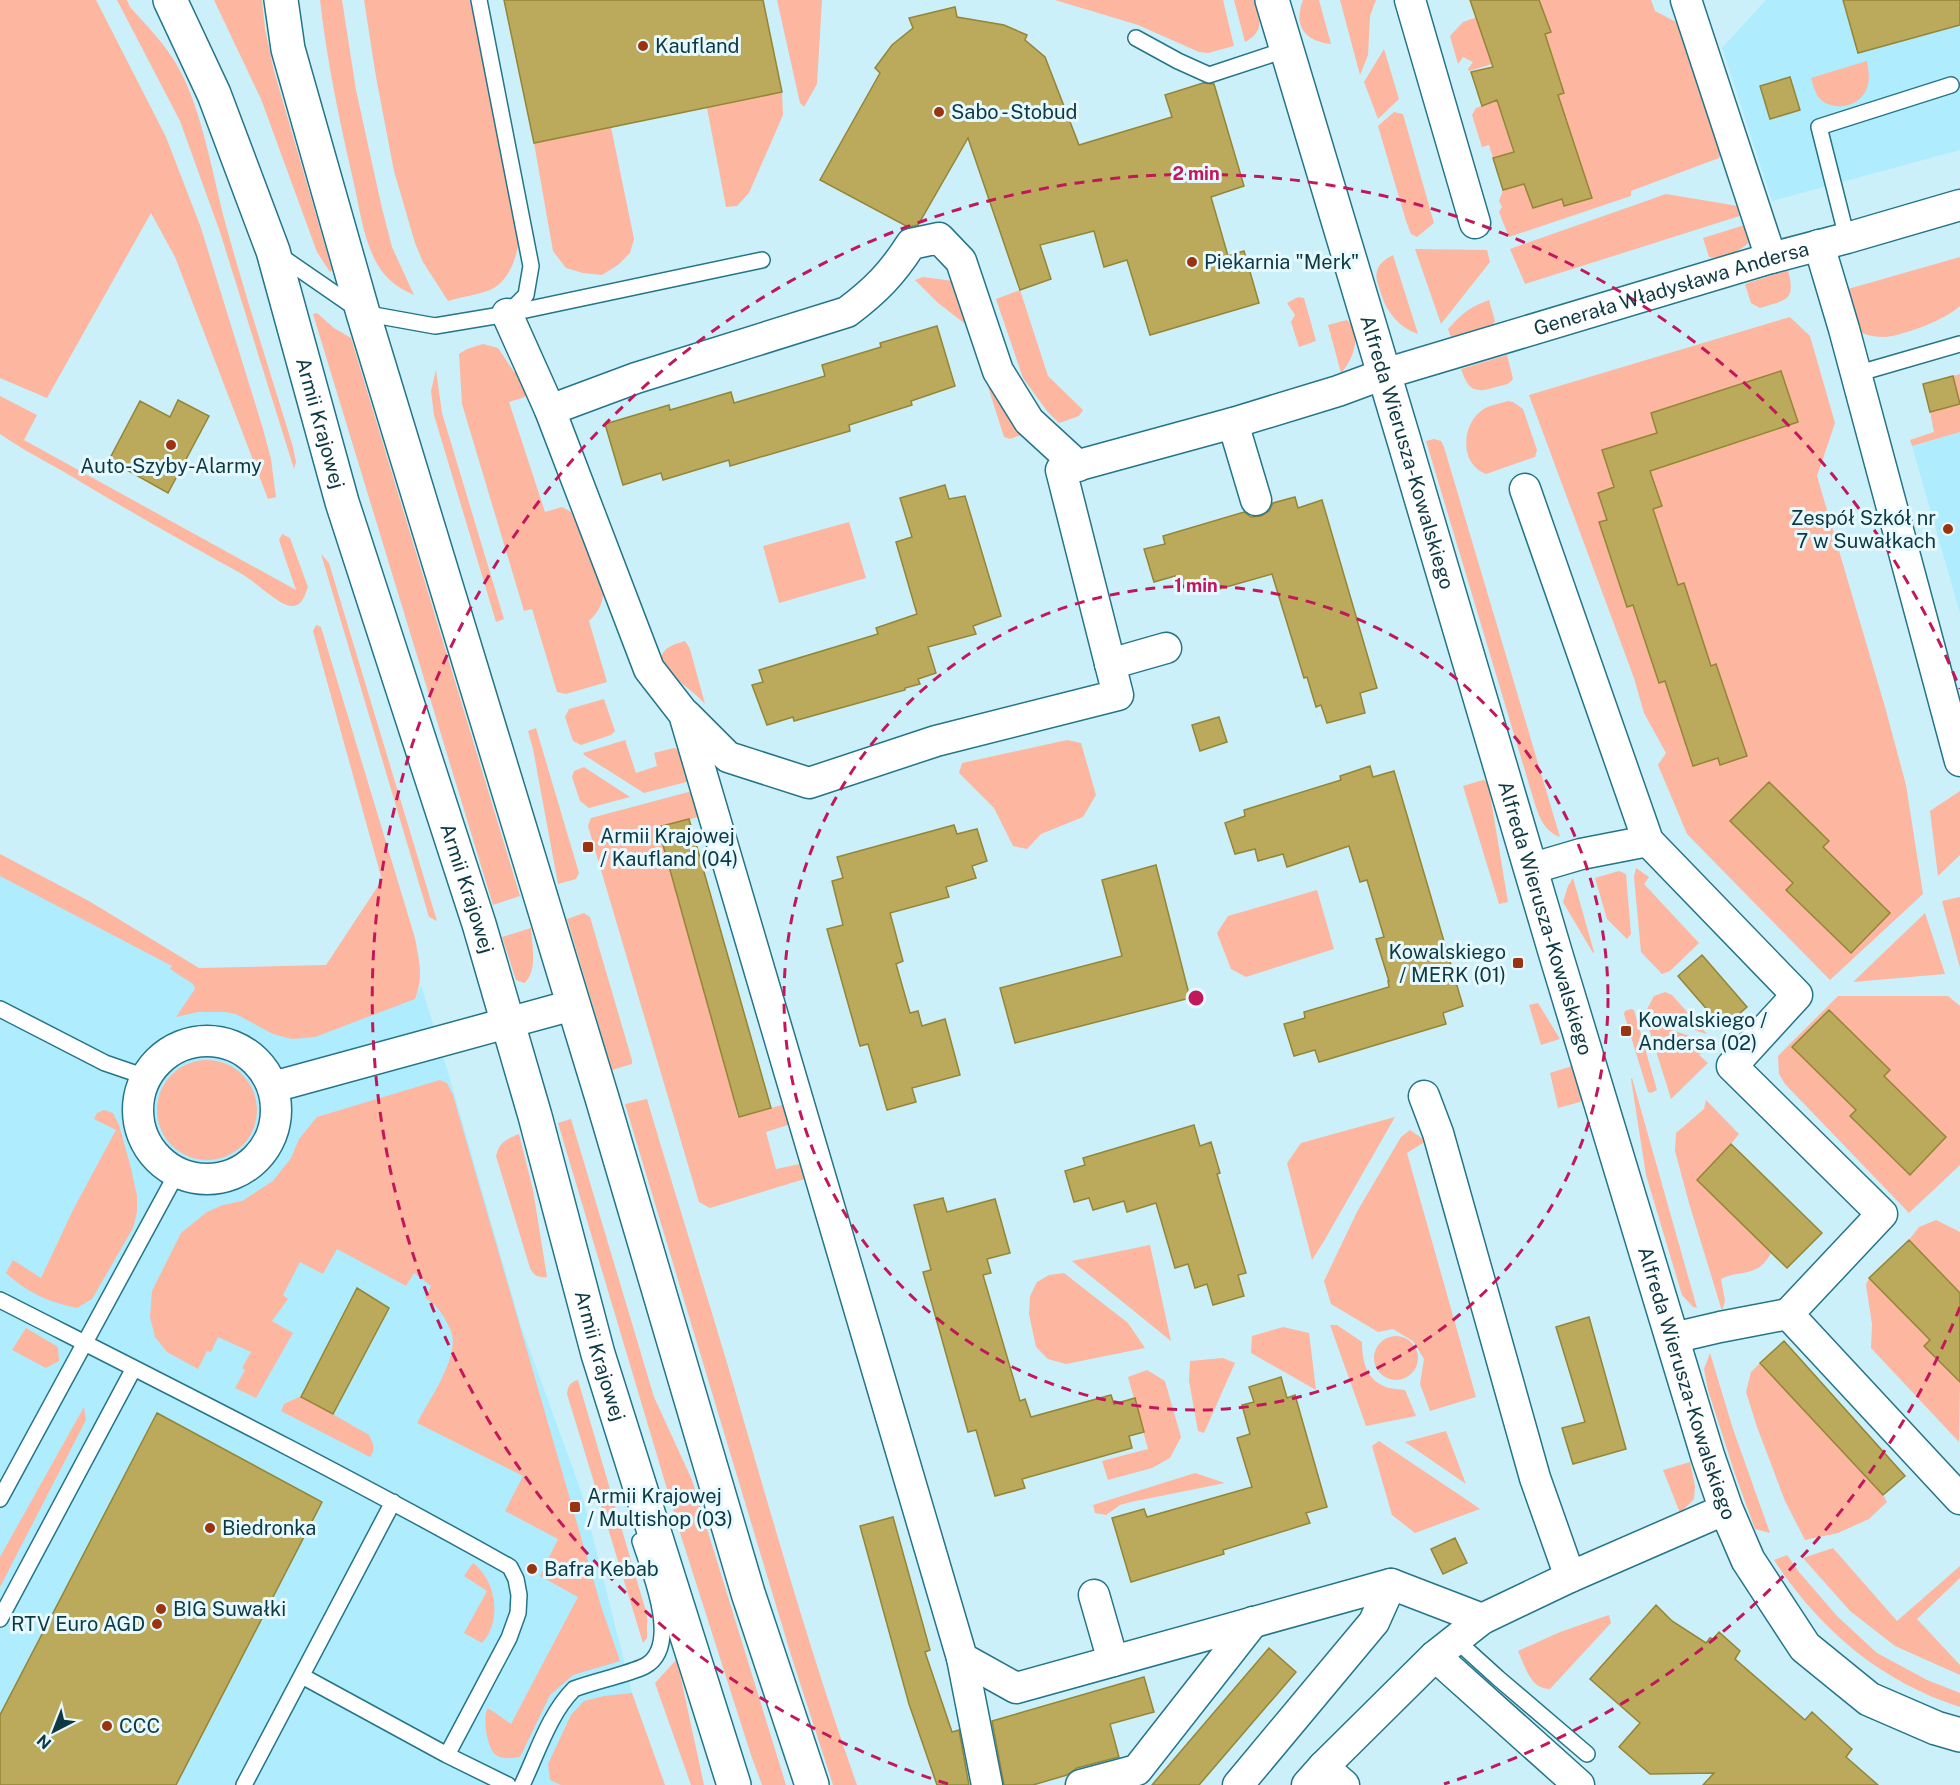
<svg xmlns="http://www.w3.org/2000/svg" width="1960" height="1785" font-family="'Public Sans',sans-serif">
  <rect width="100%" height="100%" fill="#cbf0fa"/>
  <!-- built -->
  <path fill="#afecfe" d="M1766,0h194v150l-188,51 -50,-153z
    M1960,432v181l-48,-167z
    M0,864l173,101 100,69 142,-35 6,-14 29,94 71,247 61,168 50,199 33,92h-665z"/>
  <!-- green -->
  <path fill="#fdb6a0" d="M0,0h96l70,137 35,91 62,201 8,30 5,38 -8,2 -93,-242 -24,-44 -104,185 -47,-20z
    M117,0h10l3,7c17,19 36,38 48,60 25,44 35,112 49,162 20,73 44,145 66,218l3,15 -2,7 -74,-237 -40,-111z
    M214,0h48l3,29 9,42 58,199 -2,2 -13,-20 -56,-153z
    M320,0h22l14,90 25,114 11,43 22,48c-14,-6 -27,-15 -35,-28 -15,-24 -19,-56 -25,-83 -14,-61 -27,-122 -34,-184z
    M364,0h106l50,233c-2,20 -9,48 -30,57 -13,5 -29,7 -42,11l-25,-39 -8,-19 -21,-72 -18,-94z
    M777,0h45l-5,84 -13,23 -4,-4z
    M1055,0h168l11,46 -26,7 -9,-1 -61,-27z
    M1234,0h20c5,20 12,30 -9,42z
    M1303,0h16l12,44c-26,-3 -38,-18 -28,-44z
    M1340,0h36l-6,16 -2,39 -8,20z
    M1539,0h112l4,11 29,15 40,120 -5,12 -88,33v5l-122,41 -10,-25 3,-5 -3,-6 4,-11 21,-6 9,24 29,-9 2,7 27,-8 -33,-103 6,-2 -19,-59 6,-2z
    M1483,15l9,49 -23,7 -1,-2 5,-7 -10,-5 -5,7 -8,-28 13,-14z
    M1384,49l15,50 -21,20 -14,-37z
    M1867,61c1,7 3,16 1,23 -4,22 -33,29 -48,15 -5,-5 -7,-15 -9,-21z
    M782,92l1,23 -34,78 -12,13 -11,1 -19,-99z
    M1497,100l16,52 -20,6 -4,-13 -7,2 -10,-32 4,-7z
    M1394,112l9,2 31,109 -17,14 -6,-3 -5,-13 -28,-95z
    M611,127l23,112 -4,14 -12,12 -16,10 -19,-2 -17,-5 -13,-17 -19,-108z
    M1666,194l72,12 8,8 -221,70 -15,-35z
    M1748,224l3,16c-7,10 -31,20 -42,17l-6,-19z
    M1415,249l72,1 3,12 -49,62z
    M1393,255l25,79c-20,-7 -33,-24 -38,-44 -2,-6 -5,-13 -3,-19 2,-8 9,-12 16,-16z
    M1960,257v49c-15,14 -53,28 -74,31 -9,0 -16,-1 -24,-4l-6,-10 -9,-31 1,-3z
    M1788,270c8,32 -1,29 -28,38l-9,-5 -6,-19z
    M923,277l30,4 76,151 -19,7 -6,-2 -35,-110 -32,-25 -22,-22z
    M1020,290l28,86 35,34 -4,6 -20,7 -12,-12 -24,-33 -27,-79z
    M1298,297l6,1 12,43 -17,6 -8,-25 4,-7 -8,-12z
    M1489,300l6,21 -2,4 -42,12 -3,-8c15,-16 20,-21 41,-29z
    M317,313l17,15 17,10 169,558 -27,9 -180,-591z
    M1790,317l20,19 25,87 -18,53 68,231 21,78 17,109 -93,86 -143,-146 -29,-69 8,-12 -22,-40 -10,-35 -105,-283z
    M1347,320c15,14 7,39 -6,53l-13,-48z
    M483,344l15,4 16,24 10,-2 4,22 -3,5 -16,5 36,110 17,-5 9,5 33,75c-1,15 -4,24 -15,34l18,61 -41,12 -9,-2 -25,-83 -8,2 -62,-207 -3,-50 8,-5z
    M1507,355l6,24c-4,6 -10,6 -17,8 -21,7 -28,3 -35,-18z
    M436,370l6,43 62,206 -8,3 -62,-207 -3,-24z
    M1960,374v58l-48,14 -2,-6 24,-8 -4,-20 30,-8 -7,-28z
    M0,396l37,19 -13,25 272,150 -17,-50 3,-6 8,4 18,49c-3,8 -6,20 -17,19 -14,-2 -35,-24 -49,-32 -58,-32 -115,-64 -171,-98 -24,-14 -48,-26 -71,-42z
    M1508,401l5,1 10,7 14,41 -2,7 -49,17c-26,-9 -25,-48 -5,-63 7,-6 18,-7 27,-10z
    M1434,439l7,2 3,6 116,390c-16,-6 -21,-20 -26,-36l-108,-360z
    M849,522l17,56 -87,25 -16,-57z
    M321,554l8,9 108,358 -8,-4z
    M316,625l5,2 94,311c4,23 9,39 0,61l-100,38 -23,2 -19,-5 -37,-20 -11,-2h-27l-22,5 19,-28 -2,-5 -23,-15 2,-3 -172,-90v-22l89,47 110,67 127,-3 56,-85 -69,-249z
    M685,641l5,8 15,55c-14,-16 -33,-25 -46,-43 5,-14 13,-16 26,-20z
    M604,699l11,32 -4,4 -30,10 -8,-4 -8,-24 4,-8z
    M536,728l43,145 -3,6 -18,5 -25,-135 -5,-18z
    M625,740l11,33 21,-7 -3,-13 20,-5 6,2 14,30 -50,13 -60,-38 -1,-2z
    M1067,740l14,3 15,52 -13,22 -42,17 -14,15 -14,-3 -19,-38 -35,-35 3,-10z
    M584,767l46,30 -41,11 -9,-7 -8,-24 2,-6z
    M1483,780l5,2 20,120 -9,2 -36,-118z
    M696,790l8,25 -45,14 61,215 18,74 47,-14 6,20 -25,8 10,37 24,-5 11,13 -101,31 -11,-6 -111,-376 3,-8z
    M1960,791v64l-22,21 -8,-65z
    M1636,868l13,9 -5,7 55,59 -29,28 -8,3 -21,-22 -7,-75z
    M1619,871l7,3 5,60 -4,5 -20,-20 -12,-41z
    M1573,878l21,74 -1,1 -30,-51 5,-16z
    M1317,890l17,59 -88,28 -15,-8 -14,-36 11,-17z
    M1960,897v71l-18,-67z
    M584,913l6,4 42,143v4l-20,6 -45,-151z
    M1925,913l20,61 -92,8z
    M531,928c1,16 7,45 -7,55l-8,-3 -14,-43z
    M1665,992l7,3 35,39 -23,-7 -38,-16 8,-15z
    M1838,996h110l12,10v159l-51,48 -124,-129 -6,-10 -1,-18z
    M1538,1003l22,36 -19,6 -12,-40z
    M1631,1009l3,1 23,80 -6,3 -3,-1 -24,-78 1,-3z
    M1647,1022l64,21 -12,12 9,8 -37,36z
    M157 1110a50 50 0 1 1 100 0a50 50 0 1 1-100 0Z
    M1572,1066l10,33 -2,3 -22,6 -8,-35z
    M1632,1078l65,230 -4,-1 -11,-12 -36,-120 -15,-96z
    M440,1080l7,3 6,12 148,511 19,55 -47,14 -23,20 -30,62c-9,1 -16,3 -24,-2 -9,-6 -14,-38 -8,-47l23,16 67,-127 -38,-21 18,-37 -53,-28 18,-35 -106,-53c12,-23 41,-63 35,-89 -1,-4 -4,-9 -6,-13 -5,-10 -12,-18 -21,-23l6,-12 -17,-13 -8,13 -69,-37 -14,25 -23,-12 -17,33 5,4 -16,22 21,12 -37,65 -21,-10 10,-18 -3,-2 9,-16 -33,-15 -7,15 -4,-1 -9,18 -31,-17 -12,-15 -5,-20 2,-26 29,-58 26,-21 16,-7 19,-4 31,-20 18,-23 8,-19 18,-22z
    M647,1099c27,92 56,183 83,274 40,138 79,276 127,412h-24l-42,-130 -166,-551z
    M1706,1100l33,34 -8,10 -34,36 74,73c-13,25 -29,16 -50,26l4,22 -3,10 -33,-108 -14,-52 1,-18 28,-24z
    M104,1110l9,3 6,12 12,43 6,28v16l-4,16 -41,71 -15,9c-27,-5 -51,-16 -71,-35l7,-13 28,18 32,-68 43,-80 -22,-11 3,-6z
    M1395,1117l-71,124 -12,19 -25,-97 14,-20z
    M571,1119l83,278 38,83 94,305h-24l-12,-33 -69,-216 -123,-413z
    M1410,1130l16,11 -19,12 69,244 -46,14 -10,-27 4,-25 -11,-18 -20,-12 -15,3 -47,-28 -7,-23 34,-71 43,-73z
    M519,1134l14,56 14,87c-9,1 -13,-1 -17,-9l-34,-112c3,-14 11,-17 23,-22z
    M1936,1220l24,12v61l-51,-53 10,-13z
    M1150,1245l21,96 -99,-80z
    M1064,1273l64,50 17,25 -79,16 -18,-5 -12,-12 -7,-33 1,-18 7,-14 12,-7z
    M1869,1278l61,62 -5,6 35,37 -1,59 -88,-94 1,-24 -6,-39z
    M1330,1325h7l25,17c0,18 4,38 24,45 5,2 13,2 19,3l11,26 -50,10z
    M1283,1327l26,6 7,57 -65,-37 1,-17z
    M26,1328l32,19 1,14 -13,7 -34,-18z
    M1374 1358a22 22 0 1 1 44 0a22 22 0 1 1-44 0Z
    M1710,1353l23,76 37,104 -15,-4 -20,-55 -27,-84 -4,-21z
    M1223,1358l12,5 -31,70 -6,-2 -9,-50 1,-20z
    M1760,1363l123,132 4,7 -18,17 -31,14 -33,7 -20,-39 -28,-74 -11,-35 5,-20z
    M1147,1370l18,11 16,56 -11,21 -18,10 -44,12 -6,-19 46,-12 -20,-72z
    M578,1380l69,235v23l-4,5 -76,-249c1,-8 3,-12 11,-14z
    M301,1396l68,39c4,8 7,14 1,22l-89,-46 3,-7z
    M84,1407l2,13 -86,167v-30z
    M1446,1431l20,53 -61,-42z
    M1379,1441l91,61 10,7 -65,24 -23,-18 -20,-69z
    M1690,1462l5,24 -1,13 -14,14 -17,-43z
    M1195,1473l30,10 -94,19 -11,3 -14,10 -11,-2 -2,-8z
    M1833,1548l64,73 63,-55v12l-43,41 43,46v10l-65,-29 -45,-35 -47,-53z
    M1787,1555l12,17 38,44 40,37 50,27 33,13v14c-79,-25 -141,-78 -186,-147z
    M473,1563c24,18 29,59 9,80l-18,-10 23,-42 -23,-15z
    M1609,1615l2,8 -61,66c-20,0 -25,-23 -32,-38l42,-19z
    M676,1660l4,14 24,111h-13l-36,-102z
    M632,1693l33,92h-104l-11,-5 -2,-16 23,-49 13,-14 20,-5z"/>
  <!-- building -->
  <path fill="#bbaa5c" stroke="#958536" stroke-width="1.5" d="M504,0h259l19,92 -248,51z
    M1470,0h69l12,32 -6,2 19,59 -6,2 34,103 -28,8 -2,-7 -29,9 -9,-24 -21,6 -10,-32 21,-6 -17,-52 -15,6 -11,-34 22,-5z
    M1843,0h117v25l-102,28z
    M955,7l2,10 47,8 23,10 -2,5 20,17 34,88 93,-28 -7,-22 38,-12 11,1 30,102 -33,11 17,59 16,-5 15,52 -109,32 -23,-75 -23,7 -10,-36 -54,14 11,34 -31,11 -52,-152 -50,87 -10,2 -88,-47 60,-107 -5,-5 17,-23 21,-17 -4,-10z
    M1790,77l10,33 -30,9 -10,-33z
    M937,326l18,60 -44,15 1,4 -63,20 1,6 -120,35 -1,-6 -66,20 -2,-7 -38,12 -18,-61 64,-19 1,5 61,-18 3,11 91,-27 -3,-11 59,-18 -1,-4z
    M1781,371l17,51 -148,49 12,35 -9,3 25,76 6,-2 27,83 5,-2 31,92 -27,9 -2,-7 -25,8 -28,-85 -6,2 -26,-78 -6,2 -28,-85 8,-2 -9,-27 16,-6 -12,-37 55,-17 -6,-20z
    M1953,376l7,28 -30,8 -7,-28z
    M178,400l31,16 -41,77 -59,-33 31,-59 30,16z
    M945,485l4,14 16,-3 36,120 -28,10 3,8 -48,13 8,26 -18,6 2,5 -15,4v2l-111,31 -1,-4 -26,8 -15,-40 11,-3 -4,-12 119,-36 -2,-6 41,-14 -21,-72 16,-5 -12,-39z
    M1295,497l3,11 24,-8 55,188 -17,5 5,20 -38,10 -6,-18 -5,2 -9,-30 -3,1 -32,-104 -67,19 -2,-11 -24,7 -4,-13 -21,6 -10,-33 21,-5 -2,-8 81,-24 7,5 10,-1 8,-5 4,-8z
    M1219,717l8,25 -27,9 -8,-26z
    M1370,766l3,11 21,-6 69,235 -20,7 3,11 -127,38 -4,-12 -21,6 -10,-32 21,-6 -1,-6 85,-25 -1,-6h1l-13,-42 8,-2 -17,-57 -7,2 -11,-36 -62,21 -4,-13 -25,7 -3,-12 -20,5 -10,-31 20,-7 -1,-6 97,-30 -1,-4z
    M1769,782l60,59 -6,6 67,66 -39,40 -65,-63 7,-7 -63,-62z
    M689,819l82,289 -32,9 -81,-290z
    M954,825l3,9 20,-5 10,32 -15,5 4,12 -30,9 3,10 -59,16 13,48 -7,3 14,49 8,-2 4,15 23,-7 15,56 -48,13 4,14 -29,8 -19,-66 -8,2 -33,-117 16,-4 -11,-44 11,-3 -6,-21z
    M1156,865l34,133 -175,45 -15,-55 122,-32 -20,-76z
    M1702,955l45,52 -24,21 -45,-52z
    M1829,1010l61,60 -6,6 62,61 -36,38 -60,-59 6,-6 -64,-63z
    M1194,1125l6,21 11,-4 9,31 -3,1 29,99 -8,2 6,21 -31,9 -6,-21 -12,4 -7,-24 -13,4 -19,-65 -29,9 -3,-11 -31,9 -4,-12 -15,4 -9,-31 20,-6 -2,-7z
    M1731,1144l91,89 -35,35 -90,-88z
    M943,1198l4,14 48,-13 15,54 -23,6 4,14 -8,2 37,126 5,-2 6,18 80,-22 3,9 21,-6 9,34 -15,4 3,12 -110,31 3,9 -30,8 -19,-66 -8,2 -45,-160 8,-2 -17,-65z
    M1909,1240l51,53v89l-36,-36 6,-6 -61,-62z
    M357,1288l32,20 -56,106 -32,-17z
    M1589,1317l37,132 -53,15 -11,-36 23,-6 -29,-95z
    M1784,1341l121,135 -22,19 -123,-132z
    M1281,1377l6,21 8,-3 32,112 -21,6 4,10 -87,27 1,4 -93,28 -19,-64 32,-9 3,8 105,-30 -15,-49 13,-4 -8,-29 12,-3 -5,-15z
    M157,1413l165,89 -146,283h-176v-70z
    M893,1517l37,133 -5,2 27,80 7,-2 10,55h-32l-28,-81 -49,-178z
    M1455,1538l12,25 -24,11 -12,-25z
    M1656,1605l16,16 34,22 4,-5 3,1 6,-7 21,19 -5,8 70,61 7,-8 40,37 -6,8 32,28h-175l11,-12 -64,1 -31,-27 21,-24 -50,-44z
    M1269,1648l27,24 -97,113h-47z
    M1144,1677l10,35 -44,12 9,33 -42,11 -10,7 -34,10h-29l-12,-64z"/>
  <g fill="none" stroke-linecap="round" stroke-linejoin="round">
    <defs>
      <path id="service" d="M1136,38l42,23 31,14 79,-26
        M1847,238l-28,-111 132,-42
        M279,255l84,58 72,13 72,-12 19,-19 5,-29 -52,-266
        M507,314l255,-54
        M1856,374l104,-30
        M0,1009l105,54 41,14
        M0,1300c171,87 343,173 510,267l6,12 3,16 -1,18 -9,25 -62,117
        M0,1499l177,-326
        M0,1619l134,-251
        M1456,1640l42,38 89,76
        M302,1676l145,79 61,30
        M244,1785l149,-283
        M522,1785c15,-31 27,-71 52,-96 21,-8 52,-14 71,-23 37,-20 4,-96 -5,-125"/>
      <g id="minor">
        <path d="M1410,0l65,223"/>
        <path d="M1686,0l85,258"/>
        <path d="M1819,245l25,84 116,432"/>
        <path d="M507,314l43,96"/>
        <path d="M1233,423l23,77"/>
        <path d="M1078,466l-49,-45 -31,-50 -37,-110 -22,-23 -28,6c-19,30 -36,47 -64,68l-211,66 -86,32 99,259 35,45 278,944 54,30 375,-104 91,35"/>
        <path d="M1525,489l123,352 149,154 -65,71 150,148 -94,100 172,185"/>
        <path d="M1110,664l56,-16"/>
        <path id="s1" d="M686,715l42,42 81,26 127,-42 182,-46 -57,-225 172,-47 105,-32 46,-17 387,-116 76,-20 113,-33"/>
        <path d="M1530,869l51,-15 67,-13"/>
        <circle cx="207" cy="1110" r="69"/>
        <path d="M273,1087l300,-82"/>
        <path d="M1424,1096l14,37 97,345 35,99"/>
        <path d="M1673,1338l47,-11 68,-13"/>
        <path d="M1094,1595l19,66"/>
        <path d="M1435,1656l144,129"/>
        <path d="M962,1658l25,127"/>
        <path d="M1323,1767l21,18"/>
        <path d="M1081,1785l56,-15 116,-148"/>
        <path d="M1238,1785l136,-163 17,-38"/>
        <path d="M1307,1785l16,-18 112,-111 47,-37 88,-42 156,-68"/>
      </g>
      <g id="tertiary">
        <path id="s2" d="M1272,0l131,437 153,518 152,502 18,52 22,51 57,87 64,52 67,29 24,7"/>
      </g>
      <g id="secondary">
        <path id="s3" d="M170,0l44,94 59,157 69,251 137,422 56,192 63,238 136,431"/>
        <path d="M281,0l7,49 75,264 239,785 146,495 64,192"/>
      </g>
    </defs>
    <!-- service casing -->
    <use href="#service" stroke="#257588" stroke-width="18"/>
    <!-- minor casing -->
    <use href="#minor" stroke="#257588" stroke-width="33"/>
    <!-- tertiary casing -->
    <use href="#tertiary" stroke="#257588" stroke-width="36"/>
    <!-- secondary casing -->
    <use href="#secondary" stroke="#257588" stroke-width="36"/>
    <!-- service -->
    <use href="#service" stroke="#fff" stroke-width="15"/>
    <!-- minor -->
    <use href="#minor" stroke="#fff" stroke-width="30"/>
    <!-- tertiary -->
    <use href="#tertiary" stroke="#fff" stroke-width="33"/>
    <!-- secondary -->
    <use href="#secondary" stroke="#fff" stroke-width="33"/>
  </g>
  <!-- distance rings -->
  <g fill="none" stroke="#c2185b" stroke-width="3" stroke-dasharray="10 8">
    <circle cx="1196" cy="998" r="412"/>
    <path d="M1960 1307A824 824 0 0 1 1444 1784M948 1784A824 824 0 1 1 1960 689"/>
  </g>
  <!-- markers -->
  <g fill="#9a330f" stroke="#e7f9ff" stroke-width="2">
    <circle cx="643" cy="46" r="6"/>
    <circle cx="939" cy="112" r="6"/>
    <circle cx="1192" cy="262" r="6"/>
    <circle cx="171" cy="445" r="6"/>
    <circle cx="1948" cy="529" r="6"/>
    <rect x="582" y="841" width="12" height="12" rx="3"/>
    <rect x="1512" y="957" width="12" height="12" rx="3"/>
    <rect x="1620" y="1025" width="12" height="12" rx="3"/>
    <rect x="569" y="1501" width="12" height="12" rx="3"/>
    <circle cx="210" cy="1528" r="6"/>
    <circle cx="532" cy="1569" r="6"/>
    <circle cx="161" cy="1609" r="6"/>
    <circle cx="157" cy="1624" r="6"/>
    <circle cx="107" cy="1726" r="6"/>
  </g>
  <g text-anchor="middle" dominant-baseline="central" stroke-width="6" stroke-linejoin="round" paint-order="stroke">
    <!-- poi labels -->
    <g font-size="20" fill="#0c3943" stroke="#e7f9ff" text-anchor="start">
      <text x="655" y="46">Kaufland</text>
      <text x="951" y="112">Sabo - Stobud</text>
      <text x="1204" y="262">Piekarnia "Merk"</text>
      <text x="171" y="466" text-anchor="middle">Auto-Szyby-Alarmy</text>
      <text x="1936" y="518" text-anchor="end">Zespół Szkół nr<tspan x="1936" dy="23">7 w Suwałkach</tspan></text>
      <text x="600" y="836">Armii Krajowej<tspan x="600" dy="23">/ Kaufland (04)</tspan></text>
      <text x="1506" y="952" text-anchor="end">Kowalskiego<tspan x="1506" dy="23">/ MERK (01)</tspan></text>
      <text x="1638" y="1020">Kowalskiego /<tspan x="1638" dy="23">Andersa (02)</tspan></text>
      <text x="587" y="1496">Armii Krajowej<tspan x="587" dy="23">/ Multishop (03)</tspan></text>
      <text x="222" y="1528">Biedronka</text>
      <text x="544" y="1569">Bafra Kebab</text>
      <text x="173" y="1609">BIG Suwałki</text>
      <text x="145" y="1624" text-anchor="end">RTV Euro AGD</text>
      <text x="119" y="1726">CCC</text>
    </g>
    <!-- street labels -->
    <g font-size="20" fill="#0c3943" stroke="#e7f9ff">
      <text stroke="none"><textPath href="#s1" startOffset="1335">Generała Władysława Andersa</textPath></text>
      <text stroke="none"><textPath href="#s3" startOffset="450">Armii Krajowej</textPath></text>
      <text stroke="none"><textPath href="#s2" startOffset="472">Alfreda Wierusza-Kowalskiego</textPath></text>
      <text stroke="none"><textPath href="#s3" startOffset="938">Armii Krajowej</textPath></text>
      <text stroke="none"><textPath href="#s2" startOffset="958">Alfreda Wierusza-Kowalskiego</textPath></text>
      <text stroke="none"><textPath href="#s3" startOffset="1424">Armii Krajowej</textPath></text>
      <text stroke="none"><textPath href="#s2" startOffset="1444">Alfreda Wierusza-Kowalskiego</textPath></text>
    </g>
  </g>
  <circle cx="1196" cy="998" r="9" fill="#c2185b" stroke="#e7f9ff" stroke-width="3"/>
  <g font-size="18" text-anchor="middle" font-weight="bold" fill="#c2185b" stroke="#e7f9ff" stroke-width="6" stroke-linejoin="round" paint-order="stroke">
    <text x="1196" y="180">2 min</text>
    <text x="1196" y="592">1 min</text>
  </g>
  <!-- north arrow -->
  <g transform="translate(54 1731) rotate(222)" stroke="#e7f9ff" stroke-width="4.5" paint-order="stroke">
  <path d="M0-4.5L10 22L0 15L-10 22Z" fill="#0c3943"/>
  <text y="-9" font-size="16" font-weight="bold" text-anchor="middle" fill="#0c3943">N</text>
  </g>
</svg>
